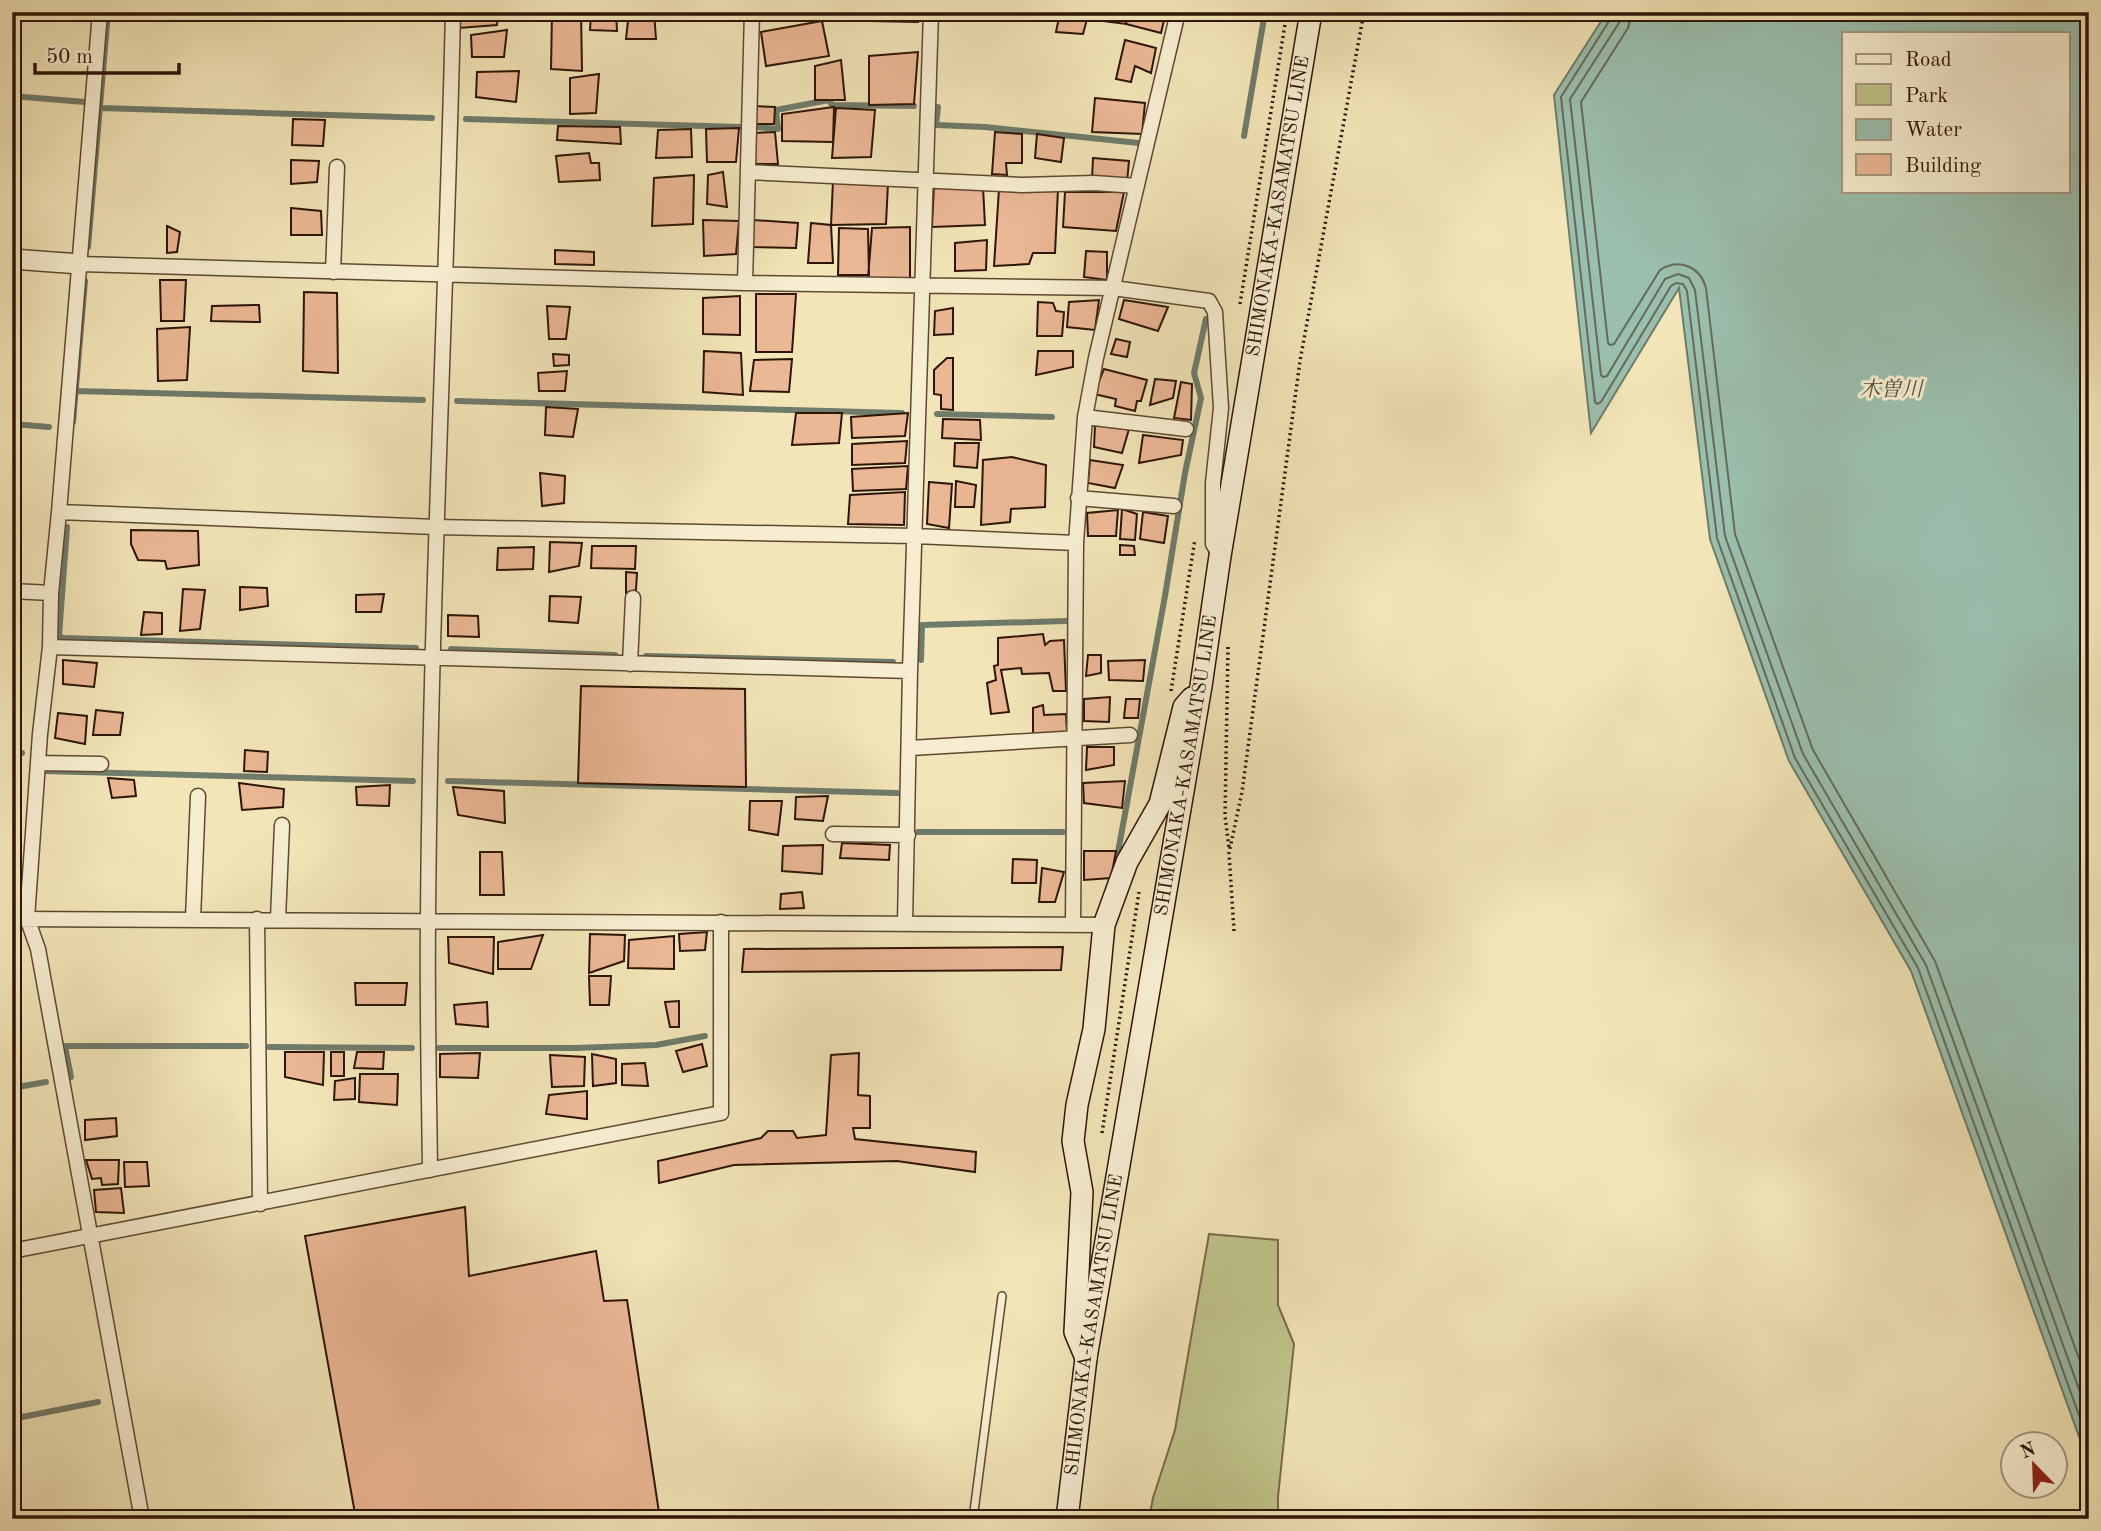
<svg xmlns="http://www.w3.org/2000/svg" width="2101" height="1531" font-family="'Old Standard TT','Noto Serif JP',serif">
  <rect width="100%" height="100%" fill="#f2e5b8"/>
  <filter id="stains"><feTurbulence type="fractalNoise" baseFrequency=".00286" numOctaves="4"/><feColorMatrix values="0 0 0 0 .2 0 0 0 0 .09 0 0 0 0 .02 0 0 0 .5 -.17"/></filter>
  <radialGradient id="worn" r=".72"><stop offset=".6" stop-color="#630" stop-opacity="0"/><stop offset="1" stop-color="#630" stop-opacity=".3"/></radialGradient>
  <!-- green -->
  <path fill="#c0c38a" stroke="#776c48" stroke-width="2" d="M1209,1234l69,6v65l16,39 -16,153v22h-129l4,-21 22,-68z"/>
  <!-- water -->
  <path fill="#9bbfae" stroke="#6f7b6b" stroke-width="2" fill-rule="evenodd" d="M1607,12h482v1507h-9l6,-63 -175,-485 -122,-210 -79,-222 -31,-251 -88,145 -37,-338zM1844,33h224v158h-224z"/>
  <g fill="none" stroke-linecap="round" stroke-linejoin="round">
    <!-- shore -->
    <path stroke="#646a5a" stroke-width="2" d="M1612,12l-1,6 -50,79 34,305 2,2 4,-2 70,-116 5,-3 7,1 4,7 30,247 78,220 123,210 171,475
      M1621,12l-2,11 -49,76 31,276 2,2 4,-1 58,-97 13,-5 11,4 6,12 30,246 78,218 123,211 163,452
      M1632,12l-4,16 -47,74 27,241 2,2 4,-1 46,-74c19,-12 40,-4 46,18l29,246 78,216 122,211 154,425"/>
    <!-- stream -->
    <path stroke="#6f7b6b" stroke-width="6" d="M12,96l73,6
      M938,107l-2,18 49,2 154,16
      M100,108l332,10
      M466,119l275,8
      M756,127l22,2 -2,-19 53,-10 3,5 82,1
      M1244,136l21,-124
      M88,247l20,-235
      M76,391l347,9
      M457,401l445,12
      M937,414l115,3
      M73,422l12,-141
      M12,424l37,3
      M67,527l-8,109 4,2 353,10
      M451,649l164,6
      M646,656l247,6
      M921,660l1,-35 144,-4
      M12,753h10
      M44,771l369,10
      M448,781l449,12
      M918,832h145
      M1116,863l49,-267 20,-123 16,-75 -7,-25 12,-54
      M269,1047l143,1
      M439,1048h137l80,-3 49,-9
      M67,1078l4,-1 -6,-31h181
      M12,1088l34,-6
      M12,1419l86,-17"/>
  </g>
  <!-- building -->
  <path fill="#ebb895" stroke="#2e1406" stroke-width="2" d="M460,12h38l-1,13 -38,3z
    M506,12h16l1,8 -17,1z
    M552,12h29l1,59 -31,-2z
    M591,12h25l1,19 -27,-1z
    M629,12h25l2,27h-30z
    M870,12h47l1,10 -48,-1z
    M1060,12h67l-1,12 -39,-5 -4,15 -27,-2z
    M1128,12h38l-5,21 -35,-9z
    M822,21l7,35 -63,10 -5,-34z
    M507,30l-3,27h-32l-1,-22z
    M1125,40l31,8 -5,25 -16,-7 -4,16 -15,-3z
    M918,52l-4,52 -45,1v-49z
    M841,60l4,40h-30v-34z
    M519,71l-3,31 -40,-5 1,-25z
    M599,74l-3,39 -26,1v-36z
    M1095,98l50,5 -3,31 -50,-2z
    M754,106l21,1 -1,17h-19z
    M834,107l-1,35 -51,-1v-27z
    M836,108l39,2 -4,47 -39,1z
    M293,119l32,1 -2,26 -31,-1z
    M558,126l62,1 1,17 -64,-4z
    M739,128l-3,34h-29l-1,-33z
    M691,129l1,28 -36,1 2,-28z
    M775,132l3,32h-25l1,-31z
    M995,132l27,2v29h-16l1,12 -15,-1z
    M1037,134l27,4 -3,24 -26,-4z
    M589,153l2,10h8l1,17 -41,2 -3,-26z
    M1093,158l36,3 -2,21 -35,-2z
    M291,160l28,1 -2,21 -26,2z
    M723,172l4,35 -20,-3 1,-29z
    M694,175l-1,49 -41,2 2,-48z
    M833,181l55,2 -2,41 -55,1z
    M934,185l49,2 2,38 -53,2z
    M999,189h59l-3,64h-22l-4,11 -35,2z
    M1065,192h59l-8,39 -53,-4z
    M291,208l30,3 1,24h-31z
    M703,220l36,1 -3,33 -32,2z
    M753,220l45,3 -2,25 -44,-1z
    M811,223l20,2 2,38h-25z
    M167,226l13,6 -3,20 -10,1z
    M910,227v51h-42l4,-50z
    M839,228l29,1 1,46h-31z
    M987,240l-1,30 -31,1v-28z
    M555,250l39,2v13l-39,-1z
    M1086,251l21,1v28l-23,-3z
    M160,280h26l-2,41h-23z
    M304,292l33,1 1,80 -35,-2z
    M756,294h40l-4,58h-36z
    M740,296v39l-37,-1v-36z
    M1099,300l-4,30 -28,-3 2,-25z
    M1124,300l44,7 -10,24 -39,-12z
    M1038,302l15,1 3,8 8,1 -2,24h-25z
    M259,305l1,17 -49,-1 1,-15z
    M547,306l23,1 -4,32h-17z
    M953,308v26l-19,1 1,-24z
    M190,327l-3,53 -29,1 -1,-52z
    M1116,339l14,3 -3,15 -16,-3z
    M704,351l37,2 2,42 -40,-3z
    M1038,351h35v16l-37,8z
    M553,354l16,1v10l-15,1z
    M947,358h6v52l-12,-1v-14l-7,-1v-24z
    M792,359l-3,33 -39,-1 4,-31z
    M1104,369l43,11 -6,21h-4l-2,10 -20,-5 1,-7 -22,-5z
    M567,371l-2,20h-26l-1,-18z
    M1155,379l21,2 -3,17 -23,7z
    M1181,382l11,2 -1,36 -17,-2z
    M546,407l32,2 -5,28 -28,-2z
    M796,413h46l-3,30 -47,2z
    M908,413l-3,23 -53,2 -1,-21z
    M943,419l37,1 1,20 -39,-2z
    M1095,425l34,4 -7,24 -28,-6z
    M1143,435l40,5 -2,15 -42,8z
    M907,441l-2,22 -53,2v-21z
    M955,443h24l-2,25 -23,-2z
    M1012,457l34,8 -1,42 -34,2 -1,13 -29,3 2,-65z
    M1090,460l33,5 -8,23 -27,-5z
    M908,466l-2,23 -53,2 -1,-22z
    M540,473l25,3 -1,27 -22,3z
    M956,481l20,4 -2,22h-19z
    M929,482l23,2 -3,44 -22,-4z
    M905,492l-1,33 -56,-1 2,-29z
    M1122,509l15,5 -2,26 -15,-1z
    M1118,510l-2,26h-28l-1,-23z
    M1143,512l25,4 -4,27 -24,-4z
    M131,530l67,1 1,34 -32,4 -2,-8 -27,-1 -7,-16z
    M550,542l32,1 -3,23 -30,6z
    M1120,545l14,1 1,9h-15z
    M592,546h44l-1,23 -44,-1z
    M534,547l-1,22 -36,1 1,-22z
    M626,572l11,1 -1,17 -10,3z
    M240,587l27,1 1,18 -28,4z
    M183,589l22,1 -5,39 -20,2z
    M384,594l-3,18h-25v-17z
    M550,596l31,1 -3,26 -29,-2z
    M144,612l18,1v21l-21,1z
    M448,615l30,1 1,21 -31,-1z
    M1043,634l2,11 5,-4 14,-1 2,51h-13l-4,-18 -27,1 -1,-6 -20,2 8,42 -18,2 -4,-31 9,-3 -2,-14 4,-1v-27z
    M1088,655h13v18l-15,3z
    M63,660l34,3 -3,24 -31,-3z
    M1145,660l-2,21 -34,-1 -1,-19z
    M581,686l164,3 1,98 -168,-4z
    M1110,697l-1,25 -25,-1v-22z
    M1126,699h14l-2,19h-14z
    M1043,705l1,10 22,-1 1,18 -34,2v-26z
    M96,710l27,3 -3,22h-27z
    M58,713l29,3 -2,28 -30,-6z
    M1087,747h27v18l-28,5z
    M245,750l23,2 -1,20 -23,-1z
    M108,778l26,2 2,16 -24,2z
    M1125,781l-3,27 -38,-5 -1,-20z
    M239,783l45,6 -1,18 -41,3z
    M390,785l-1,21 -32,-1 -1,-18z
    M453,787l51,4 1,32 -47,-8z
    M828,796l-5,25 -28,-2 1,-22z
    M750,801h32l-4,34 -29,-5z
    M842,843l48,2 -1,15 -49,-2z
    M823,845l-1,29 -40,-3 1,-25z
    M1084,851h32l-5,27 -27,2z
    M480,852h22l2,43h-24z
    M1013,859l24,1 -1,23h-24z
    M1042,868l22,4 -9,30h-16z
    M802,892l2,16 -24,1 1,-15z
    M707,932l-2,18 -25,1 -1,-17z
    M590,934l35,1 -1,26 -35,12z
    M543,935l-12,34h-33v-27z
    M674,936v33l-46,-1 1,-28z
    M448,937h46l-1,37 -44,-11z
    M1063,947l-2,23 -319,2 2,-23z
    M589,976h22l-2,29h-19z
    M355,983h52l-2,22h-49z
    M679,1001v26h-9l-5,-25z
    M487,1002l1,25 -32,-3 -2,-19z
    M702,1044l5,22 -24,6 -7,-21z
    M285,1052h39l-1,33 -38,-8z
    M331,1052h13v24h-13z
    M357,1052h27l-1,17 -29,-1z
    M480,1053l-2,25 -38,-1v-23z
    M859,1053l-1,42 12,1v32h-17l2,11 121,13 -1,20 -78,-11 -163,4 -75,18 -1,-22 103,-23 7,-7h25l4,7 29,-3 5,-80z
    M592,1054l24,5v24l-23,3z
    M550,1055l35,2 -1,29 -32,1z
    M645,1063l3,23 -26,-1v-21z
    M360,1074h38l-1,31 -38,-3z
    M355,1078v21l-21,1 1,-19z
    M587,1091v28l-41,-5 3,-19z
    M116,1118l1,18 -32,4v-20z
    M86,1160h33l-1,24 -16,1 -1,-7 -9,1z
    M124,1162h23l2,24 -24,1z
    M121,1188l3,25 -28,-1 -2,-22z
    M465,1207l4,69 127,-25 8,50 23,-1 33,219h-304l-51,-283z"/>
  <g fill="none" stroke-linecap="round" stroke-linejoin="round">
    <defs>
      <path id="service" d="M973,1519l29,-223"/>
      <path id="minor" d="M100,12l-41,500 -8,81 -1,54 -10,87 -13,184 11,31 104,570
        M748,172l274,13 72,-2 43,3
        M80,264l665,19 368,5 96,13 6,11 6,96 -8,75v61l3,5
        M333,272l4,-105
        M745,283l7,-271
        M1085,417l101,12
        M1078,498l96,8
        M59,512l377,15 479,9 161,7
        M12,591l39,2
        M50,647l860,24
        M630,664l3,-66
        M910,748l220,-13
        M38,763l63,1
        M833,834l75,1
        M12,919l1092,6
        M193,919l5,-123
        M257,919l3,285
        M278,919l4,-94
        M905,923l5,-252 21,-659
        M1073,924l3,-381 9,-126 11,-59 82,-346
        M430,1170c-1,-83 -3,-167 -2,-250 2,-303 18,-605 25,-908
        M12,1251l709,-138v-191"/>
      <path id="tertiary" d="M12,259l68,5"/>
      <g id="secondary">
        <path d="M1086,1358l-11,-26 7,-140 -9,-51 4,-36 17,-76 10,-104 23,-63 33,-58 24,-97 8,-9"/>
        <path id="s1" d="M1067,1519l19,-161 115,-672 19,-130 91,-544"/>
      </g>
    </defs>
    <!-- service casing -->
    <use href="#service" stroke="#5f4832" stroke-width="10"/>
    <!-- minor casing -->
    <use href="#minor" stroke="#5f4832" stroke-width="17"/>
    <!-- tertiary casing -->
    <use href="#tertiary" stroke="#5f4832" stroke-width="22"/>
    <!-- secondary casing -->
    <use href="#secondary" stroke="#2e1406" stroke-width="24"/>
    <!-- path -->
    <path stroke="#2e1406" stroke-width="3.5" stroke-dasharray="2 3.5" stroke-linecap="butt" d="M1240,304l47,-292
      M1228,647l-3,169 4,32
      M1171,691l24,-152
      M1234,931l-5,-78 13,-61 58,-431 64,-349
      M1102,1133l37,-241"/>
    <!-- service -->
    <use href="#service" stroke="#f7eed1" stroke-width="7"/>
    <!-- minor -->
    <use href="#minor" stroke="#f7eed1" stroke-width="14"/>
    <!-- tertiary -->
    <use href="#tertiary" stroke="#f7eed1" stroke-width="19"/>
    <!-- secondary -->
    <use href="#secondary" stroke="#f7eed1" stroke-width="21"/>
  </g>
  <g text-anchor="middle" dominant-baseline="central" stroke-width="6" stroke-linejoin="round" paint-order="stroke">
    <!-- street labels -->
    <g font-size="19" fill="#2e1406" stroke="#f7eed1">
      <text stroke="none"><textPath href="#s1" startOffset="1330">SHIMONAKA-KASAMATSU LINE</textPath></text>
      <text stroke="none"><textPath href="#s1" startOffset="763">SHIMONAKA-KASAMATSU LINE</textPath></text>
      <text stroke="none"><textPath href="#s1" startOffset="196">SHIMONAKA-KASAMATSU LINE</textPath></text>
    </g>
    <!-- water labels -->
    <g font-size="21" font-style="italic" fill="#545041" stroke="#f7eed1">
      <text x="1891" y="390">木曽川</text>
    </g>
  </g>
  <!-- margin -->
  <rect width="2101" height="1531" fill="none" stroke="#f2e5b8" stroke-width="42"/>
  <rect x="14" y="14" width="2073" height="1503" fill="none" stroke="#2e1406" stroke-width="3.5"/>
  <rect x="21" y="21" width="2059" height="1489" fill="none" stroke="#2e1406" stroke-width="2"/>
  <!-- legend -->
  <rect x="1842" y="32" width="228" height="161" fill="#f7eed1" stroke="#a79780" stroke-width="2"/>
  <rect x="1856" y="54" width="35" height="10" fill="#f7eed1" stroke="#a79780" stroke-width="2"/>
  <text x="1905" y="66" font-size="21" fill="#2e1406">Road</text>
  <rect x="1856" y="84" width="35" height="21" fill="#c0c38a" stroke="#a79780" stroke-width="2"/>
  <text x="1905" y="102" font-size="21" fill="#2e1406">Park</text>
  <rect x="1856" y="119" width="35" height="21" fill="#9bbfae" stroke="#a79780" stroke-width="2"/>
  <text x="1905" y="136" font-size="21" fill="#2e1406">Water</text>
  <rect x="1856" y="154" width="35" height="21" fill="#ebb895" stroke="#a79780" stroke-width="2"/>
  <text x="1905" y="172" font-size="21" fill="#2e1406">Building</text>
  <!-- north arrow -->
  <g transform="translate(2034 1465) rotate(337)"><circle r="33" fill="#f7eed1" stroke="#a79780" stroke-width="2"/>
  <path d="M0-5L12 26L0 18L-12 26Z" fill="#8f2418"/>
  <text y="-10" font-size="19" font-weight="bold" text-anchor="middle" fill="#2e1406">N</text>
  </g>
  <!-- scale -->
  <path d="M35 63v10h144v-10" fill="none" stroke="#2e1406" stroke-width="3.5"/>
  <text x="46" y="63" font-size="21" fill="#2e1406" stroke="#f7eed1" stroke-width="5" paint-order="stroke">50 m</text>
  <rect width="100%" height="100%" filter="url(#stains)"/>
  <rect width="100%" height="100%" fill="url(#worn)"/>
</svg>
